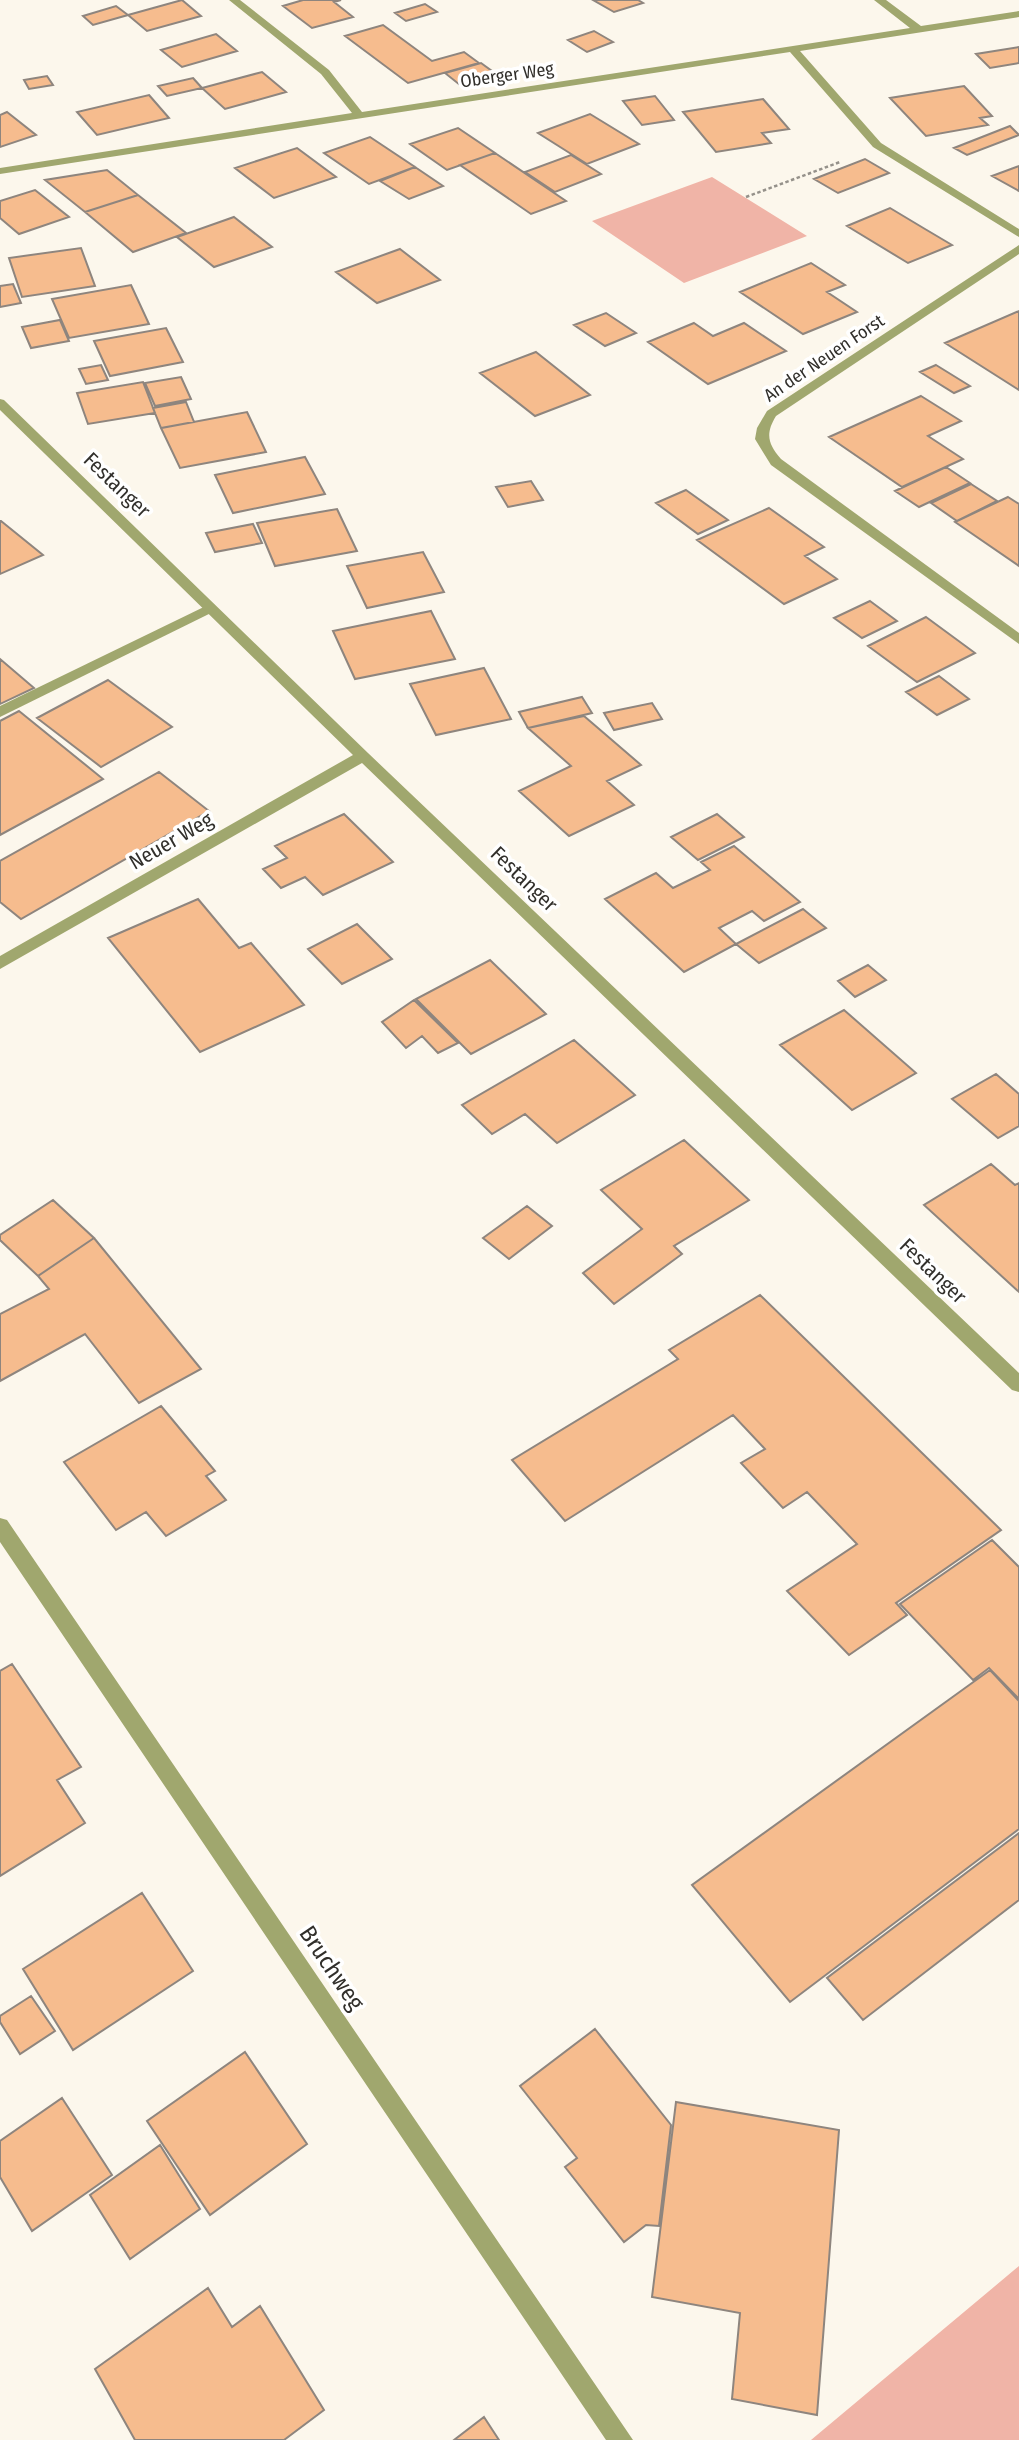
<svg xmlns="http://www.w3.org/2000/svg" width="1019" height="2440" font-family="'Fira Sans Condensed',sans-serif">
  <rect width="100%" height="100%" fill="#fcf7ec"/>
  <!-- green -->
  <path fill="#f0b4a7" d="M712,177l95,59 -123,47 -92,-62z
    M1019,2266v174h-208z"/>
  <!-- building -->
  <path fill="#f6bc8e" stroke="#8e857e" stroke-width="2" d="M182,0l19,16 -54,15 -19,-16z
    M303,0h38l-7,2 19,15 -41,11 -29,-22z
    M593,0h45l5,3 -29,9z
    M425,4l12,8 -31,9 -11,-8z
    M116,6l12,9 -35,10 -10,-9z
    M383,25l49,36 32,-9 15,11 -71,20 -63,-47z
    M594,31l19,11 -26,10 -19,-12z
    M216,34l21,17 -55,16 -21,-17z
    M1019,47v16l-29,5 -14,-14z
    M481,63l15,11 -36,11 -15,-12z
    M262,72l24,20 -61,17 -23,-21z
    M47,76l6,9 -24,4 -5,-9z
    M193,78l9,10 -35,8 -9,-10z
    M964,86l28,30 -12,2 8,7 -62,11 -36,-38z
    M149,95l20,23 -72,17 -20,-23z
    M655,96l19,24 -32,5 -19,-24z
    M763,99l26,30 -27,4 9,10 -55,9 -33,-40z
    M7,112l29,23 -36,12v-32z
    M590,114l49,30 -52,20 -49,-31z
    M1010,126l9,9 -52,20 -13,-7z
    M458,128l37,25 -48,17 -37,-26z
    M370,137l45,30 -46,17 -45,-31z
    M297,148l39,29 -62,21 -39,-30z
    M495,153l71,48 -35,13 -71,-49z
    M571,155l30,19 -46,18 -30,-20z
    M865,159l24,14 -51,20 -24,-14z
    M1019,166v25l-27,-15z
    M415,167l28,19 -34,13 -29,-18z
    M107,170l31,25 -53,17 -40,-32z
    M35,190l34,27 -50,17 -19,-16v-17z
    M138,195l48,38 -53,19 -48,-40z
    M890,208l35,21 27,16 -44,18 -61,-37z
    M234,217l38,30 -58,20 -37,-30z
    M81,248l14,38 -73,11 -13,-39z
    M400,249l40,31 -63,23 -41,-31z
    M811,263l34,22 -18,7 30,20 -54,22 -63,-42z
    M13,284l8,19 -21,4v-21z
    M131,285l18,39 -80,14 -17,-39z
    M1019,311v79l-74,-47z
    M606,313l30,20 -31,13 -31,-21z
    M60,320l9,21 -38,7 -9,-21z
    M694,323l19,13 31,-13 42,28 -78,33 -60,-42z
    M166,328l17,34 -73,14 -16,-35z
    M536,352l54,43 -55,21 -55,-43z
    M101,365l7,15 -22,4 -7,-15z
    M936,365l34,21 -16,7 -34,-21z
    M181,377l10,22 -36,7 -10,-23z
    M143,382l12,31 -67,11 -11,-31z
    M921,396l40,25 -33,15 35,23 -61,28 -73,-50z
    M186,402l8,20 -33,6 -8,-20z
    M247,412l19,40 -86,16 -19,-40z
    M305,457l20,37 -92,19 -18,-38z
    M946,467l24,16 -51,24 -24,-16z
    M531,481l12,19 -35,7 -12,-20z
    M971,484l26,17 -40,20 -26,-18z
    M686,490l42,30 -30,14 -42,-31z
    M1008,497l11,7v62l-64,-44z
    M769,508l55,39 -19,9 32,23 -53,25 -87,-64z
    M337,509l20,42 -82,15 -18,-43z
    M0,521h1l42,34 -43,19z
    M253,524l9,19 -47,9 -9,-19z
    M423,552l21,40 -77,16 -20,-42z
    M870,601l27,20 -35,17 -28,-20z
    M431,611l24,48 -100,20 -22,-48z
    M926,617l49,36 -58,29 -49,-36z
    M0,659l34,29 -34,16z
    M484,668l27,51 -75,16 -26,-51z
    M939,676l30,23 -32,16 -31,-23z
    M108,680l64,47 -71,40 -64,-49z
    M582,697l10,16 -64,15 -9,-16z
    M652,703l10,16 -48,11 -10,-17z
    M19,711l84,68 -103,56v-114z
    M584,716l57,49 -34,16 27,24 -65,31 -50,-45 52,-25 -43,-38z
    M159,772l50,39 -188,108 -21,-17v-41z
    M344,814l49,48 -70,33 -18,-18 -24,11 -18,-19 24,-11 -12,-12z
    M717,814l27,23 -46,23 -27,-23z
    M734,846l66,56 -36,19 -12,-10 -33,17 17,16 -52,28 -79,-73 51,-26 17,15 37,-18 -9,-8z
    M198,899l41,49 12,-5 53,62 -104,47 -92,-114z
    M803,909l23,19 -67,35 -23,-19z
    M357,924l35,35 -50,25 -34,-35z
    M490,960l56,54 -75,40 -55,-55z
    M868,965l18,15 -31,17 -17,-16z
    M414,1000l44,43 -20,10 -16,-17 -16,12 -24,-26z
    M844,1010l72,63 -64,37 -72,-65z
    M574,1040l61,55 -78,48 -32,-29 -33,20 -30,-29z
    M996,1074l23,20v32l-21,12 -46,-39z
    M684,1140l65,60 -75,46 8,8 -68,50 -31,-31 59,-44 -41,-39z
    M991,1164l24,21 4,-2v109l-95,-87z
    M53,1200l41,38 -56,38 -38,-36v-5z
    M527,1206l25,20 -43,33 -26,-21z
    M94,1238l107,131 -62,34 -54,-69 -85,47v-67l49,-25 -11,-13z
    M760,1295l241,235 -105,73 11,12 -58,40 -62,-64 70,-47 -50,-52 -24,16 -42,-45 24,-14 -32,-34 -168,106 -53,-61 166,-101 -9,-9z
    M161,1406l54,65 -9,5 20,24 -60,36 -20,-24 -30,18 -52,-68z
    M992,1540l27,27v132l-30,-31 -16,12 -73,-76z
    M12,1664l69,103 -24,13 28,43 -85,53v-205z
    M990,1670l29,31v128l-229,173 -98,-117z
    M1019,1833v67l-156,120 -36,-42z
    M142,1893l51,78 -120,79 -50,-81z
    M31,1996l24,35 -35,23 -20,-32v-6z
    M595,2029l76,96 -12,101 -13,-1 -22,17 -59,-75 12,-9 -57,-72z
    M245,2052l62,92 -97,71 -63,-94z
    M62,2098l50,77 -80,56 -32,-54v-36z
    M676,2102l163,28 -22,285 -85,-16 8,-86 -88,-16z
    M160,2145l40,64 -70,50 -40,-64z
    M208,2288l24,39 28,-21 64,104 -40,30h-149l-40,-71z
    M484,2417l15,23h-45z"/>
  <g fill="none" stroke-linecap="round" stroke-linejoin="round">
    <!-- path -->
    <path stroke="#95918a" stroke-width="2.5" stroke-dasharray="3.5 2.5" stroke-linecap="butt" d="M746,197l94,-35"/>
    <!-- service -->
    <path fill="#a0a76e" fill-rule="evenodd" d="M210,604l5,1v6l-215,106v-11z"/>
    <!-- minor -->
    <path fill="#a0a76e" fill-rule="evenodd" d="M229,0h11l89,70 33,42 548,-84 -36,-28h12l35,26 98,-15v6l-219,34 81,92 138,86v8l-146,-90 -83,-95 -790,122v-6l352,-55 -31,-39z
      M1019,245v9l-243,162c-11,18 -8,28 5,43l238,174v11l-248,-179 -16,-26 2,-11 10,-17z
      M0,399l4,1 364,353 651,620v19l-7,-2 -650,-627 -362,206v-13l353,-201 -353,-345z
      M0,1518l7,2 626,920h-27l-606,-898z"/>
  </g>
  <g text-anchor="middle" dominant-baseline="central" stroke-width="7" stroke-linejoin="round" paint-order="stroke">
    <!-- far-street labels -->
    <g font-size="18" fill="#312f2b" stroke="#fff">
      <text transform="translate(507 75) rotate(-8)">Oberger Weg</text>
      <text transform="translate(824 358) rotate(-34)">An der Neuen Forst</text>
    </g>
    <!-- street labels -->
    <g font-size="21" fill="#312f2b" stroke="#fff">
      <text transform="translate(117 485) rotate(44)">Festanger</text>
      <text transform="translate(171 841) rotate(-30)">Neuer Weg</text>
      <text transform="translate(524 879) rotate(44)">Festanger</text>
      <text transform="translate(933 1271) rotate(44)">Festanger</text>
    </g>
    <!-- near-street labels -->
    <g font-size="24" fill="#312f2b" stroke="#fff">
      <text transform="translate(332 1968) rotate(56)">Bruchweg</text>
    </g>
  </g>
</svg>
